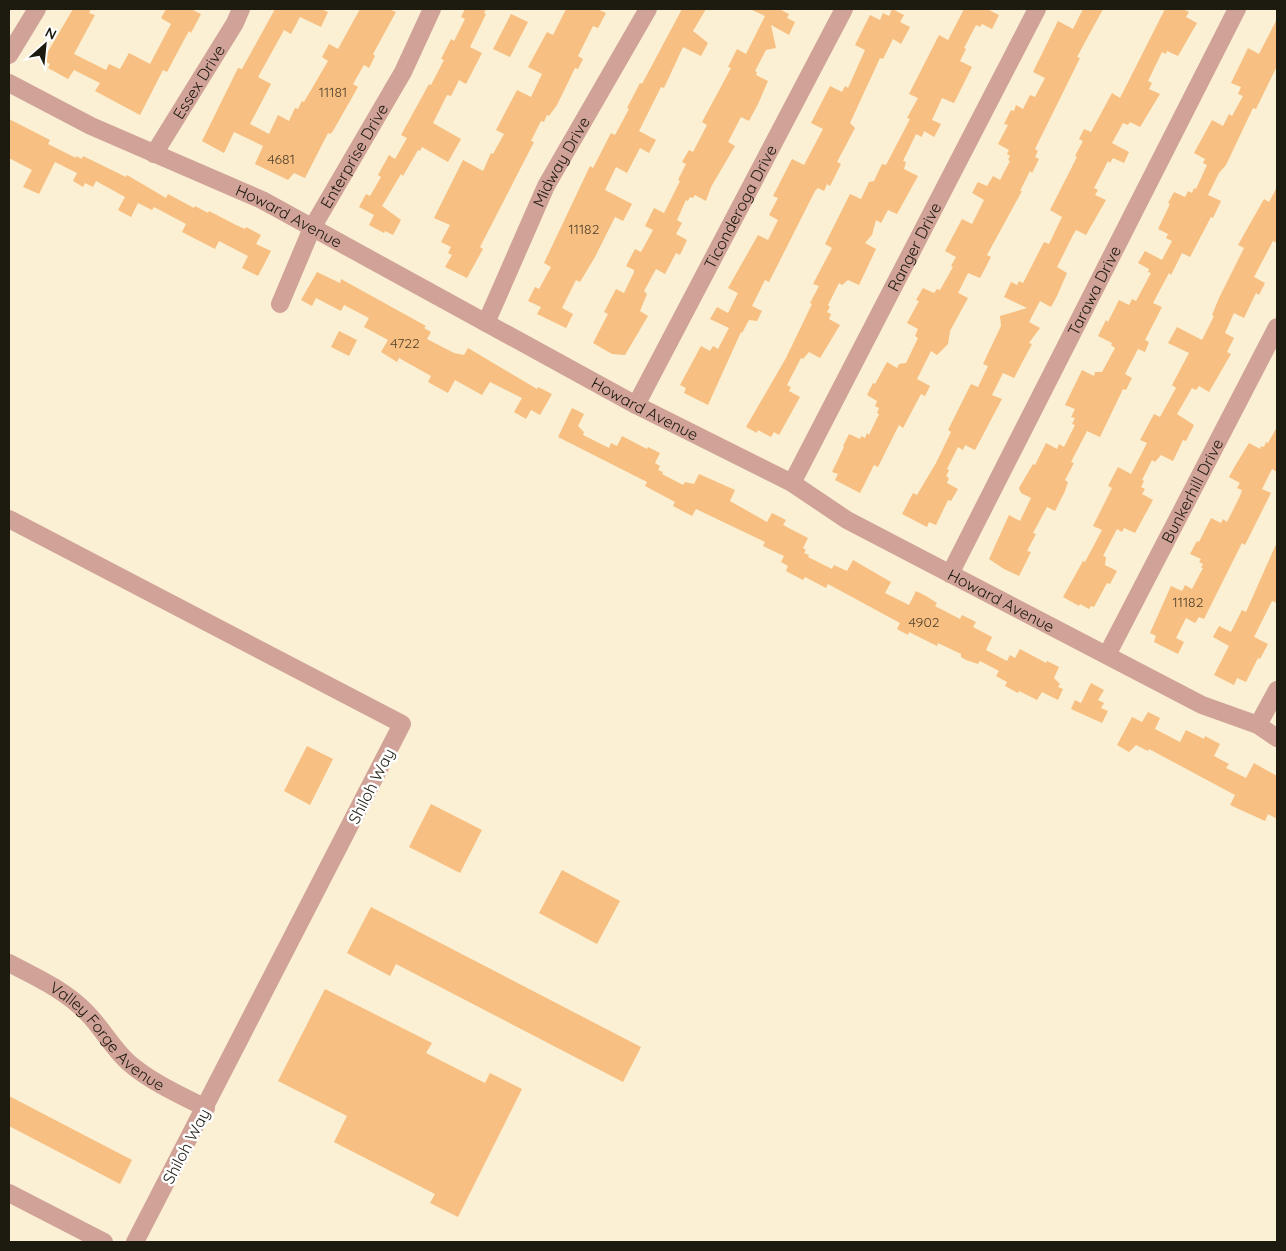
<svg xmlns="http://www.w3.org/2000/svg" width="1286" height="1251" font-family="Quicksand,sans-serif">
  <rect width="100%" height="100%" fill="#fbf0d3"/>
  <!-- building -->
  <path fill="#f7bf81" d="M73,9h18l-2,4 6,2 -21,39 32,16 3,-6 11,5 9,-16 21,11 21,-40 -10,-6 5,-9h25l10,5 -10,19 -2,-2 -5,9 -17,32 -4,-2 -23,45 -45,-24 5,-8 -26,-13 -6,9 -20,-11 2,-4 -7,-4z
    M275,9h46l7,3 -7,15 -21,-10 -9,17 -7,-4 -26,47 13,7 -21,40 19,10 9,-19 11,6 6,-13 3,1 4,-8 2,1 24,-41 -6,-4 7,-13 9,5 22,-40h29l7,3 -23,42 2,2 -6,12 -5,-3 -11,19 5,3 -25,44 -3,3 -2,-1 -23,45 -11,-5 -6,7 -33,-16 8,-18 -29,-14 -10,21 -22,-12 36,-73 4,1z
    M465,9h21l-2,4 2,1 -16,33 12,6 -16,31 -7,-4 -8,16 -4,-1 -14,28 28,16 -13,23 -26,-15 -2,4 -2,-1 -15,26 -2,-2 -19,32 19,14 -8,15 -8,-4 -1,2 -15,-8 5,-10 -15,-8 7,-13 4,2 11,-19 -3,-2 11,-20 6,4 12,-21 -6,-3 28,-51 2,1 13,-25 -3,-1 10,-20 3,2 11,-22 -4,-2z
    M566,9h31l9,4 -8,15 -5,-2 -15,30 5,3 -5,10 -3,-1 -18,37 -8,11 -2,-1 -3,7 -3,-1 -10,20 3,1 -54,105 3,2 -16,29 -22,-11 7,-12 -4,-2 3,-6 -10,-5 9,-17 -16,-7 29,-58 20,11 8,-18 2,1 11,-20 -8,-4 21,-40 14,7 11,-23 -14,-7 19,-35 6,3z
    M682,9h24l-13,22 15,12 -7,13 -18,-9 -19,41 -3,-1 -22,44 17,9 -7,13 -9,-5 -13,25 -11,-6 -11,23 27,14 -9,17 -8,-4 -20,40 -15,25 -4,-2 -14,28 11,6 -7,14 -29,-14 4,-7 -13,-6 7,-14 4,2 12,-22 -7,-4 46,-97 3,2 18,-35 4,2 14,-26 -2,-1 13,-25 2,1z
    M750,9h29l10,5 -2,4 8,4 -6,13 -18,-10 5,23 -10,2 -11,21 2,1 -1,3 12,6 -10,23 -9,17 -8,-4 -13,25 7,4 -24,41 -5,14 -11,-6 -2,3 -3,-1 -2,4 -2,-1 -9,20 5,3 -6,11 11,6 -7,15 -4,-2 -11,21 -9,-5 -12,22 3,3 -7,17 8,5 -23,39 -13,-1 -19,-11 15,-29 -4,-2 12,-23 8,4 10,-21v-2l-8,-4 9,-17 6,3 12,-22 -8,-4 9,-18 10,5 16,-32 -2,-1 8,-16 -4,-2 7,-12 4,2 14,-27 -5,-3 29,-54 -3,-1 9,-18 9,5 19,-38z
    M892,9l12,6 -4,7 10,5 -9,17 -8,-5 -10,20 -3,-1 -30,65 5,5 -18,34 4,2 -11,22 -3,-2 -3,7 -6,-3 -3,3 -46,91 -4,-2 -13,26 10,5 -5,10 -8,-1 -7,13 -1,-1 -33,73 -24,-12 2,-5 -6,-3 21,-39 9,5 3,-5 5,3 11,-21 -19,-9 7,-12 11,6 10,-20 -10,-5 30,-53 10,5 10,-20 -9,-5 9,-17 -5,-2 19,-37 12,6 19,-36 -12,-6 19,-37 12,6 3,-6 3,2 17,-38 -10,-5 15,-30 10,5 3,-7 6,3z
    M964,9h23l12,6 -7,14 -10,-5 -2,3 -4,-2 -12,23 2,1 -6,12 12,6 -18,36 -12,-5 -10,22 9,4 -7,13 -10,-6 -2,6 -6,-3 -13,27 3,1 -2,7 14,7 -21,38 -9,-4 -7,13 -5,-3 -4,15 -7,8 11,6 -17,36 -11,-5 -6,5 -3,-2 -11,22 2,2 -3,5 4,2 -2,5 11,6 -20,33 -11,-6 -6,7 -2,-1 -14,27 4,2 -2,4 11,6 -21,38 -5,-3 -3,5 -13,-7 -1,3 -11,-6 40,-69 26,-54 -2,-1 9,-17 -6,-2 19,-36 -7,-4 25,-50 11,5 8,-17 5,-1 8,-17 4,1 24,-46 -3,-1 11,-20 -9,-4 30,-59 9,5z
    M1083,9h20l-26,48 3,1 -45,91 3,2 -3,6 4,2 -7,14 -2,-2 -10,20h2l-35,64 4,2 -11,21 -12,-5 -10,20 10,5 -18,33 -2,13 -11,11 -6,-4 -14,28 13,7 -5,10 -4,-2 -18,34 -4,-3 -21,42 -4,-2 -14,28 -25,-13 3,-6 -6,-2 12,-25 -1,-1 6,-12 11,5 1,-3 4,2 2,-5 2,2 10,-21 -2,-1 2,-5 -4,-2 2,-5 -10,-6 6,-12 2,1 12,-22 10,6 2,-4 7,-1 12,-25 -3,-2 3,-7 -11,-6 12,-22 -3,-1 7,-12 11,5 3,-4 3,1 13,-23 -2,-1 5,-9 -11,-6 17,-32 10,5 12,-24 -12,-7 6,-11 9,4 6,-10 7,4 10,-19 -2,-1 2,-4 -3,-2 2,-4 -11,-6 10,-19 -4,-1 7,-14 3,1 2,-6 7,4 7,-14 5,2 10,-19 -12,-6 25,-51 15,8z
    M1165,9h18l6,3 -3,5 11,6 -19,33 -11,-5 -1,3 -4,-2 -14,29 4,2 -3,6 11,5 -20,33 -10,-5 -2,3 -5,-2 -11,20 17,9 -5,11 -11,-5 -3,5 -2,-2 -14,27 4,2 -3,5 11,5 -20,35 -10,-5 -3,5 -16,32 10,6 -10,23 -6,11 -11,-6 -11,21 11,6 -11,15 3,1 -18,34 -11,-5 -11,22 10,4 -27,51 -10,-5 -2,5 -5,-3 -11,22 2,1 -3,6 3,2 -2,5 11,6 -7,12 -3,-1 -12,25 -7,-3 -2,5 -25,-13 11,-21 4,2 19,-32 15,-31 -3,-2 23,-46 7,3 10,-21 -5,-2 18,-38 -1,-10 27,-8 -23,-11 7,-15 6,3 2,-4 4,2 21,-41 5,2 13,-27 -12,-7 27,-53 -2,-1 8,-15 -4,-2 5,-10 7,3 21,-39 8,5z
    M511,14l17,8 -18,35 -17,-8z
    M1277,19v47l-21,43 -3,-1 -27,57 -7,8 -11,22 13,6 -8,17 -2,-1 -21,40 -8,-4 -11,22 -2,-2 -16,30 9,4 -17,33 4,2 -4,10 -7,-3 -13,25 7,4 -6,12 -3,-1 -23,48 -13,-6 -16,31 3,1 -9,17 3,2 -3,9 -10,20 -8,-4 -14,26 3,1 -9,17 4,1 -12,24 -15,-7 -15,-10 20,-44 11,6 11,-23 -10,-5 -2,-5 14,-24 2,1 11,-22 11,6 2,-5 5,3 11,-22 -3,-1 3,-6 -4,-1 4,-8 -10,-4 17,-35 12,6 1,-4h7l13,-24 -4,-3 1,-2 -14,-7 8,-16 2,2 11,-22 10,5 3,-6 4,2 15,-28 -3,-1 1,-3 -11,-6 7,-12 17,9 10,-19 -6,-3 2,-4 -10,-5 12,-25 -2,-1 6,-11 11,5 3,-6 4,2 2,-5 2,1 11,-24 -4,-2 2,-4 -11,-6 18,-33 11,6 6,-12 3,2 11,-20 -5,-2 3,-7 -10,-4 17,-35 11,6z
    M9,119l41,21 -2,4 28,14v-2l6,3 1,-3 43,21 1,-2 39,23 2,-4 26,14 1,-2 13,7 1,-2 27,14 9,4 1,-2 15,8 -5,9 15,7 -13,25 -16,-8 6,-12 -29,-15 -4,8 -33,-17 4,-8 -32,-17 -2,3 -14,-7 -7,14 -13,-7 7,-13 -29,-16 -3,6 -8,-4 -2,4 -10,-6 4,-8 -22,-11 -16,32 -16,-7 9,-17 -23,-12z
    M1277,187v56l-4,-2 -19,36 11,6 -6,12 -3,-2 -12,25 -10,-5 -9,20 9,5 -7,14 4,2 -22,38 -10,-6 -3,4 -4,-2 -15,26 17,11 -8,16 -3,-1 -10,21 -12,-6 -6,7 -3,-2 -10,20 2,1 -3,6 4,2 -3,5 11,6 -18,33 -11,-5 -2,4 -5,-3 -14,27 3,1 -1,8 12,6 -7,13 -3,-1 -13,24 -3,-1 -2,3 -9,-5 -1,2 -16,-9 20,-36 2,1 17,-32 -9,-4 19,-38 -4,-2 10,-19 13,7 16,-31 -7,-3 14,-26 6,3 16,-29 -4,-3 17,-32 -21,-10 9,-16 25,13 12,-24 -2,-1 7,-17 25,-50 -6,-3 26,-46 5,3z
    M317,272l23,11 1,-4 85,47 -2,2 7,4 -4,7 27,14 10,2 4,-7 69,41 1,-2 14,7 -12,21 -9,-5 -5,9 -12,-7 8,-14 -32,-16 -8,13 -27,-15 -7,13 -20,-11 3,-6 -32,-18 -2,4 -16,-10 7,-12 -24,-13 5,-9 -25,-13 -3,6 -25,-13 -4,8 -11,-6z
    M339,331l18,9 -8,16 -18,-9z
    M572,408l12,6 -6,12 6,6 -1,3 26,13 2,-5 6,3 5,-10 25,13 1,-2 12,6 -5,10 5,3 -2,4 5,2 -1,2 21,11 2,-3 9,2 5,-10 36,16 -5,11 37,21 5,-9 14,7 -3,5 25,13 -5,10 3,2 -2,3 5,2 -1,2 24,12 2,-4 13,6 6,-11 38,22 -6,11 24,12 7,-14 10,5 11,7 -2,3 25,13 2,-4 14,7 -3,5 19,10 -6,13 21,11 3,-6 5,3 5,-9 26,14 1,-2 12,6 -5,11 6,6 -2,3 5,2 -5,11 -16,-8 -5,8 -18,-9 -1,2 -13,-7 2,-4 -11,-6 3,-5 -19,-10 -2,3 -12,-4 -5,-3v-3l-23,-11 -1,3 -28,-14 -1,3 -11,-6 3,-6 -72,-39 -2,4 -21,-11 -2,3 -17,-9 2,-5 -7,-4 3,-6 -21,-10 2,-4 -69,-33 -4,7 -19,-10 2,-4 -30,-16 2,-4 -89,-45z
    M1277,427v45l-5,-3 -10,20 9,4 -26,52 -3,-2 -38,76 -5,-2 -4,6 -9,-5 -10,20 8,4 -6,12 -24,-12 2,-6 -6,-3 21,-47 11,5 3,-6 7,4 11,-21h-2l2,-4 -4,-2 2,-3 -11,-5 7,-13 2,1 12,-24 10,5 2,-4 4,3 13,-26 2,-6 -5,-2 3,-5 -11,-6 6,-11 14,-23 11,6 1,-3 3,1 2,-5 2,1z
    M1277,542v61l-5,-2 -18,36 14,7 -8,15 -2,-1 -12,24 -9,-4 -3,7 -20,-10 15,-29 -16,-9 6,-11 12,6 11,-22 4,2z
    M1091,683l13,7 -6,10 6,3 -3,5 7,3 -6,12 -31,-14 4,-9 6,3z
    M1148,712l12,6 -5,11 25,13 6,-12 18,9 1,-3 15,8 -6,12 15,8 -3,4 20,10 8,-15 23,13v43l-9,-5 -3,7 -35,-16 5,-10 -86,-46 -1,2 -12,-6 -7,7 -12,-7 15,-28 10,5z
    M307,746l26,13 -23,46 -26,-14z
    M431,804l51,26 -22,43 -51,-26z
    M562,870l58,31 -23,43 -58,-31z
    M371,907l270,140 -18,35 -227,-118 -6,12 -43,-23z
    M325,989l107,54 -6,10 59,30 5,-10 32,16 -64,128 -28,-14 5,-9 -101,-52 13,-26 -69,-35z
    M9,1096l123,64 -12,24 -111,-58z"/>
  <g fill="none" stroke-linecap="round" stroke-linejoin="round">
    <!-- street -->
    <g stroke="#d0a298" stroke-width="18">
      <path d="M9,55l28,-46"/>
      <path id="s1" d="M9,83l82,43 171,74 374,205 156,78 55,37 355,185 56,20 19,13"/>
      <path id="s2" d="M154,154l81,-131 6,-14"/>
      <path id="s3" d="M280,304l32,-76 91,-156 29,-63"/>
      <path id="s4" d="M486,323l60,-137 102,-177"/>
      <path id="s5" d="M636,405l208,-396"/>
      <path id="s6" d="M792,483l245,-474"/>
      <path d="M9,519l393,205 -267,518"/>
      <path id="s7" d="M950,574l287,-565"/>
      <path id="s8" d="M1107,655l170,-328"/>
      <path d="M1258,725l19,-35"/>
      <path id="s9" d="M9,963c27,14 56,27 78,50 15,15 26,36 42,50 22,19 51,32 77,45"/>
      <path d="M9,1193l95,49"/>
    </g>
  </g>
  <g text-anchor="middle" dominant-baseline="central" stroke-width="5" stroke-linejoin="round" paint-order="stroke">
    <!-- number labels -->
    <g font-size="14" fill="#54432c">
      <text x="333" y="92">11181</text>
      <text x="281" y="159">4681</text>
      <text x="584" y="229">11182</text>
      <text x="405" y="343">4722</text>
      <text x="1188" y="602">11182</text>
      <text x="924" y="622">4902</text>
    </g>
    <!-- street labels -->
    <g font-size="16" fill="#1d1a0f" stroke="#fefefe">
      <text stroke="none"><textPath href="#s2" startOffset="85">Essex Drive</textPath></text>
      <text stroke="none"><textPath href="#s3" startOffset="166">Enterprise Drive</textPath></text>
      <text stroke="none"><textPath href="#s4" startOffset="178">Midway Drive</textPath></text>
      <text stroke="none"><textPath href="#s5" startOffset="224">Ticonderoga Drive</textPath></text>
      <text stroke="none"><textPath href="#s1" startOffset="310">Howard Avenue</textPath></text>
      <text stroke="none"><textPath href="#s6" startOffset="266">Ranger Drive</textPath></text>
      <text stroke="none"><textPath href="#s7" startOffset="318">Tarawa Drive</textPath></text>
      <text stroke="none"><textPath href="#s1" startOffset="715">Howard Avenue</textPath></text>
      <text stroke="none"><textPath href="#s8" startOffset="185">Bunkerhill Drive</textPath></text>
      <text stroke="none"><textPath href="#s1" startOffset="1120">Howard Avenue</textPath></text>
      <text transform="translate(371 786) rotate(-63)">Shiloh Way</text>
      <text stroke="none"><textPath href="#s9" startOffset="124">Valley Forge Avenue</textPath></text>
      <text transform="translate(186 1146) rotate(-62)">Shiloh Way</text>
    </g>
  </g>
  <!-- border -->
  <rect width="1286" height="1251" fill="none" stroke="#1d1a0f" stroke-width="20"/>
  <!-- north arrow -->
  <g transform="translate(45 45) rotate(27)" stroke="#fefefe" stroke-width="4" paint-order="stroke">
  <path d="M0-4L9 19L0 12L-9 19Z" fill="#1d1a0f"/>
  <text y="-8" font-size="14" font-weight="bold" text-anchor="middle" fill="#1d1a0f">N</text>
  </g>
</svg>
